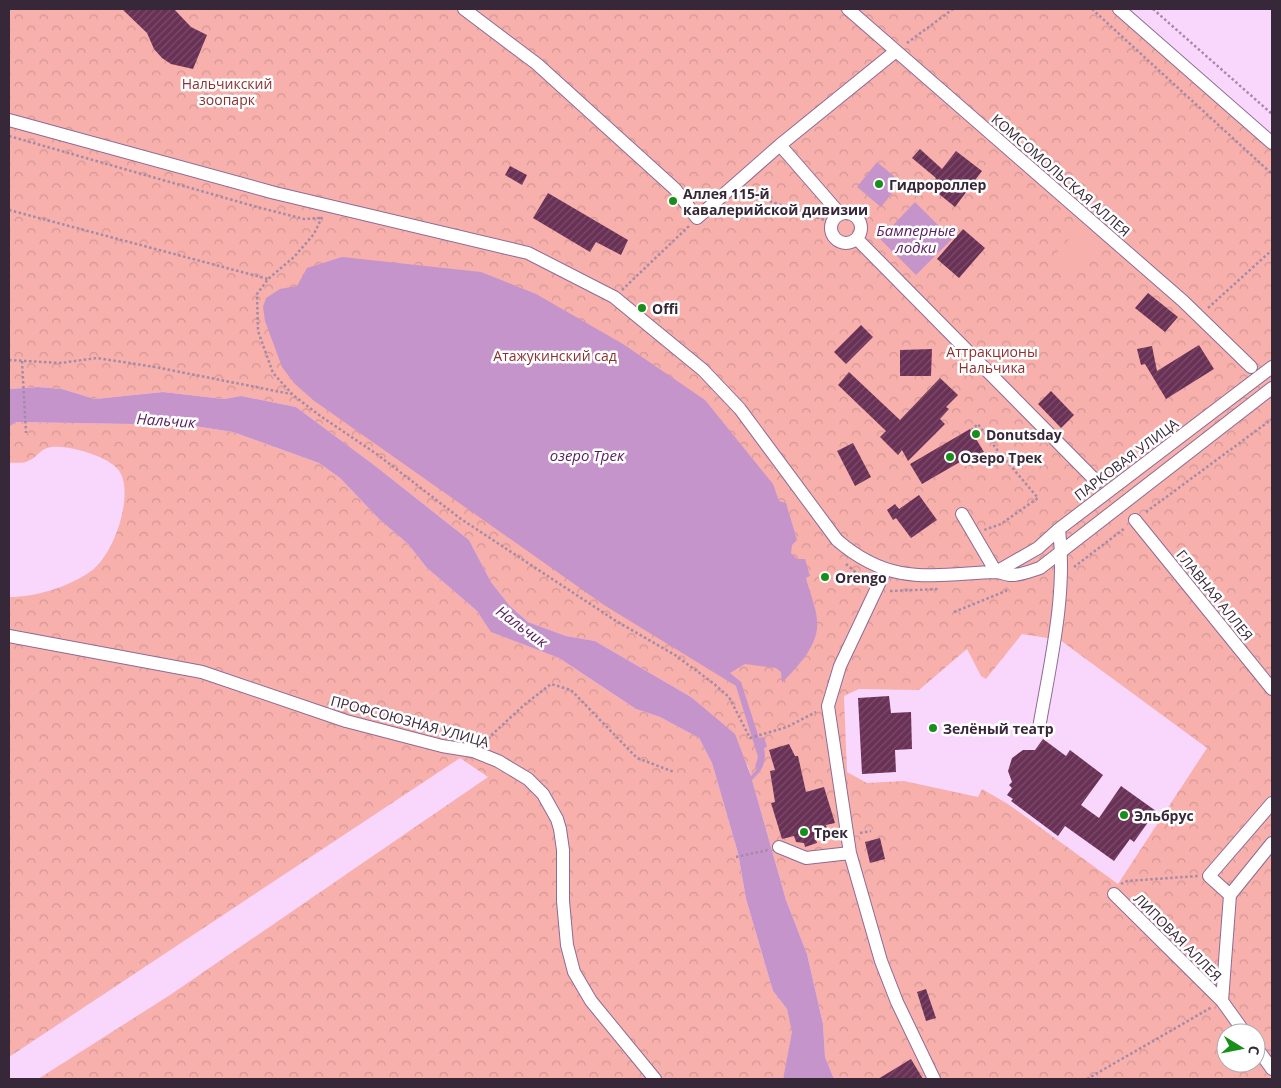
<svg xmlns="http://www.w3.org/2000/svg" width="1281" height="1088" font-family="'Open Sans',sans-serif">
  <defs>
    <pattern id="forest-crowns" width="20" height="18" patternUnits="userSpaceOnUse" patternTransform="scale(1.25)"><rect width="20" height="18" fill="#f7b0ac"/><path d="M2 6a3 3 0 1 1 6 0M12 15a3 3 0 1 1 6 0" fill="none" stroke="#d49795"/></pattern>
    <pattern id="building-hatch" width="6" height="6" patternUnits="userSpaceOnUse" patternTransform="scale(1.25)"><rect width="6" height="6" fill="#693155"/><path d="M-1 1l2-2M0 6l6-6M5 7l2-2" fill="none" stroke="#7b4d6b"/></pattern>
  </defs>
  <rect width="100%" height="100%" fill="#f9d7fd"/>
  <!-- forest -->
  <path fill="url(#forest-crowns)" fill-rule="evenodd" d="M9,9h1110l153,134v936h-438l-9,-22 -2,-33 -16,-70 -21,-54 -38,-134 -38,-51 -19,-18 -96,-56 -29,-5 -38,-14 -18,-16 -19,-24 -22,-42 -95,-75 -78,-58 -55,-11 -17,3 -61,-7 -68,7 -33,-10 -24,-2 -29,2zM1022,634l38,6 147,108 -89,136 -110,-80 -26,-15 -4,8 -74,-16 -37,2 -20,-11 -3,-76 15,-7 60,1 48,-41 14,27 5,3zM1226,1033h30v30h-30z
    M16,422l172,3 45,7 86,31 21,15 39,41 29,25 19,24 50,43 15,21 67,26 77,51 24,8 39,21 13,25 26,90 8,46 27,92 14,18 6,23 -10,47h-745l132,-84 318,-218 -28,-19 -451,299v-460c27,0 60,-10 82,-26 22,-15 42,-72 30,-97 -7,-16 -44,-26 -60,-27 -22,-2 -20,9 -33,14 -5,3 -14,1 -19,2v-36z"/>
  <!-- pitch -->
  <path fill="#f7b0ac" d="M1081,226l19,16 -30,32 -18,-16z"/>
  <!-- water -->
  <path fill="#c594cb" d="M877,162l24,20 -20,25 -24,-20z
    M915,202l37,37 -36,36 -36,-36z
    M342,257l139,15 55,22 87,50 82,56 68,84 6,17 7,2 11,37 -5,5 -1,8 6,6h8l5,17 -4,2c3,13 10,28 11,42 3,24 -19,46 -35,63l-1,-11 -5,-4 -31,-4 -15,9 11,9 18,56 5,-1 3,10 -3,1c3,14 -2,23 -12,32l34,120 21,54 16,70 2,33 9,22h-51l9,-47 -5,-23 -14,-18 -27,-92 -8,-46 -26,-90 -13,-25 -39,-21 -24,-8 -77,-51 -68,-26 -14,-21 -50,-43 -19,-24 -29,-25 -39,-41 -21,-15 -86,-31 -45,-7 -172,-3 -7,5v-38l29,-2 24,2 33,10 68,-7 61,7 17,-3 55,11 78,58 95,75 22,42 19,24 18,16 38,14 29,5 96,56 44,37 16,42 6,-7 -2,-2 3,-10 -22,-71 -132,-81 -291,-205 -19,-17 -12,-16 -17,-46 -2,-14 3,-9 14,-9 17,-3 10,-18z"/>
  <!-- building -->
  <path fill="url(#building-hatch)" d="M122,9h52l17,18 16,8 -14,34 -22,-5 -9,-6 -8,-9 -7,-16z
    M920,149l22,20 14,-18 26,20 -27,36 -16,-13 1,-2 -9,-8 5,-6 -24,-20z
    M510,166l17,9 -5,10 -17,-10z
    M548,193l80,47 -7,15 -25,-13 -6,10 -57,-34z
    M963,229l22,19 -26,30 -22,-19z
    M1148,293l30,24 -13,15 -30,-24z
    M861,325l12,12 -27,27 -12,-12z
    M1199,345l15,24 -48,30 -21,-35 -4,1 -4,-16 15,-3 5,25z
    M932,349l-1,27h-31v-26z
    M849,372l51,48 40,-42 18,17 -12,12 3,2 -9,10 5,5 -37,37 -6,-11 -4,5 -18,-18 6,-6 -48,-46z
    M1051,391l23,24 -13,13 -23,-24z
    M970,429l14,23 -11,6 -1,-3 -50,29 -12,-20z
    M853,443l18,34 -16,9 -18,-35z
    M919,495l18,25 -26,18 -15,-20 -3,2 -6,-10 8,-6 4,5z
    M889,696l2,17 20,-1 1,37 -17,1 1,22 -34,2 -4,-76z
    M1043,739l23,17 4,-6 33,25 -22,30 18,13 22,-32 35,25 -22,31 -4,-3 -16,22 -49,-35 -7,10 -47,-35 2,-2 -6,-4 5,-7 -3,-3 3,-3 -4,-11 4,-13 11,-8h12z
    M789,744l6,12h3l8,36 18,-5 11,36 -9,2 2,7 -9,3 1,3 -4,1 1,4 -12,4 -1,-4 -8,-1 -2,-6 -12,3 -11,-36 4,-1 -5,-31 5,-1 -6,-20z
    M880,838l5,21 -15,4 -5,-21z
    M926,989l10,29 -10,3 -9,-29z
    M911,1059l12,20h-45z"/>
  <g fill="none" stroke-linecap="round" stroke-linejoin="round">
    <defs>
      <path id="minor" d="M464,9l73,55 138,125 22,29 83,-73 116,-94
        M848,9l335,292 68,66
        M1119,9l153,134
        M9,120l266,73 253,60 86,44 89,73 37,39 97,131c53,46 93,35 157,32 5,0 10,2 16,3 9,1 20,-4 30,-7l232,-180
        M780,145l60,69
        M831 228a15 15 0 1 1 30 0a15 15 0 1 1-30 0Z
        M857,239l240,243
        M962,514l34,58
        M1135,520l137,169
        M885,571l-45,95 -12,40 22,147 31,108 16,41 37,77
        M996,572l42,-24 21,-19 213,-162
        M9,636l193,36 144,49 96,25 31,5 25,10 30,18 15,15 14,25 3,10 3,21v51l4,44 7,27 17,29 64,78
        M1039,728c11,-64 28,-134 20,-199
        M779,847l27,11 44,-5
        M1114,894l108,107 23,32
        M1230,895l-21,-19 63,-73
        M1230,895l42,-52
        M1222,1001l8,-106
        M1256,1047l16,22"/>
    </defs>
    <!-- minor casing -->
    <use href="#minor" stroke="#906a94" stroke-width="14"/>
    <!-- path -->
    <path stroke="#a48aa7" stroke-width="2.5" stroke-dasharray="2.5 2.5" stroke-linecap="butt" d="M1092,9l180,165
      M1153,9l119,105
      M907,43l46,-34
      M9,136l248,71 47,12 17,-1
      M746,193l82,28
      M9,210l259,69
      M322,217l-8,17 -20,23 -26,22 -11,15 1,37 15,42 20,22 26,20 59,40 83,64 155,102 59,34 38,28 16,14 21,41 37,-11 29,-15
      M622,290l67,-64
      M1208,308l64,-58
      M9,360l51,3 37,-5 58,9 136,27
      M22,361l4,72
      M971,430l7,-6 20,27 40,47 -37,26 -17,6
      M1146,512l126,-93
      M846,564l21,18
      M1074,567l51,-39
      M890,591l50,-2
      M954,612l52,-21 1,-4
      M484,742l40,-37 27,-21 20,6 66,68 37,14
      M860,833l11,-2
      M736,857l32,-7
      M1121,884l6,-3 71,-5
      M1087,1079l125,-72"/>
    <!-- minor -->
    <use href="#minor" stroke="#fff" stroke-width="12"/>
  </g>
  <!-- markers -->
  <g fill="#178f1a" stroke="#fff" stroke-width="2">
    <circle cx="879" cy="184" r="5"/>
    <circle cx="673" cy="201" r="5"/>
    <circle cx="642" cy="308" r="5"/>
    <circle cx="976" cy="434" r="5"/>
    <circle cx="950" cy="457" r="5"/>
    <circle cx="825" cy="577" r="5"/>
    <circle cx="933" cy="728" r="5"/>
    <circle cx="1124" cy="815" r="5"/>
    <circle cx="804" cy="832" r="5"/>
  </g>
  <g text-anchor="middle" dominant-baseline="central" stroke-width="5" stroke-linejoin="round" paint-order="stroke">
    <!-- park labels -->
    <g font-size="14" fill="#8b3031" stroke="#fff">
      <text x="227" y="83">Нальчикский<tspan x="227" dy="16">зоопарк</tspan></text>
      <text x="992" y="351">Аттракционы<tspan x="992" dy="16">Нальчика</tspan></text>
      <text x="555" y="355">Атажукинский сад</text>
    </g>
    <!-- street labels -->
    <g font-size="14" fill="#372839" stroke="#fff">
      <text transform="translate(1061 175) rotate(41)">КОМСОМОЛЬСКАЯ АЛЛЕЯ</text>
      <text transform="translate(1126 459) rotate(-37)">ПАРКОВАЯ УЛИЦА</text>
      <text transform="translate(1215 595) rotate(51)">ГЛАВНАЯ АЛЛЕЯ</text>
      <text transform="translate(410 721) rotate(15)">ПРОФСОЮЗНАЯ УЛИЦА</text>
      <text transform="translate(1178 937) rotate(45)">ЛИПОВАЯ АЛЛЕЯ</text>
    </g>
    <!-- poi labels -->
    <g font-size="14" font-weight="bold" fill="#372839" stroke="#fff" text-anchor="start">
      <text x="889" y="184">Гидророллер</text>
      <text x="683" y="193">Аллея 115-й<tspan x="683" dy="16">кавалерийской дивизии</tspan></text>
      <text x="652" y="308">Offi</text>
      <text x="986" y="434">Donutsday</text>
      <text x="960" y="457">Озеро Трек</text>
      <text x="835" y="577">Orengo</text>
      <text x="943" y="728">Зелёный театр</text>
      <text x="1134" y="815">Эльбрус</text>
      <text x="814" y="832">Трек</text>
    </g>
    <!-- water labels -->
    <g font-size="15" font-style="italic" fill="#5b2062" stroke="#fff">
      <text x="916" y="230">Бамперные<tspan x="916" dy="17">лодки</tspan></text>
      <text transform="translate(166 420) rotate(4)">Нальчик</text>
      <text x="587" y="455">озеро Трек</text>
      <text transform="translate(522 626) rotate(36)">Нальчик</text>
    </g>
  </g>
  <!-- border -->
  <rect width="1281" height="1088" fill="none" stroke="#372839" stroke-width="20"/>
  <!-- north arrow -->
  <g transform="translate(1241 1048) rotate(100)"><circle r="24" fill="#ffffff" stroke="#afa9b0"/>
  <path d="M0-4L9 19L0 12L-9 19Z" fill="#178f1a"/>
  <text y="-8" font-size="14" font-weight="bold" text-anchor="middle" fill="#372839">С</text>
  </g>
</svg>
